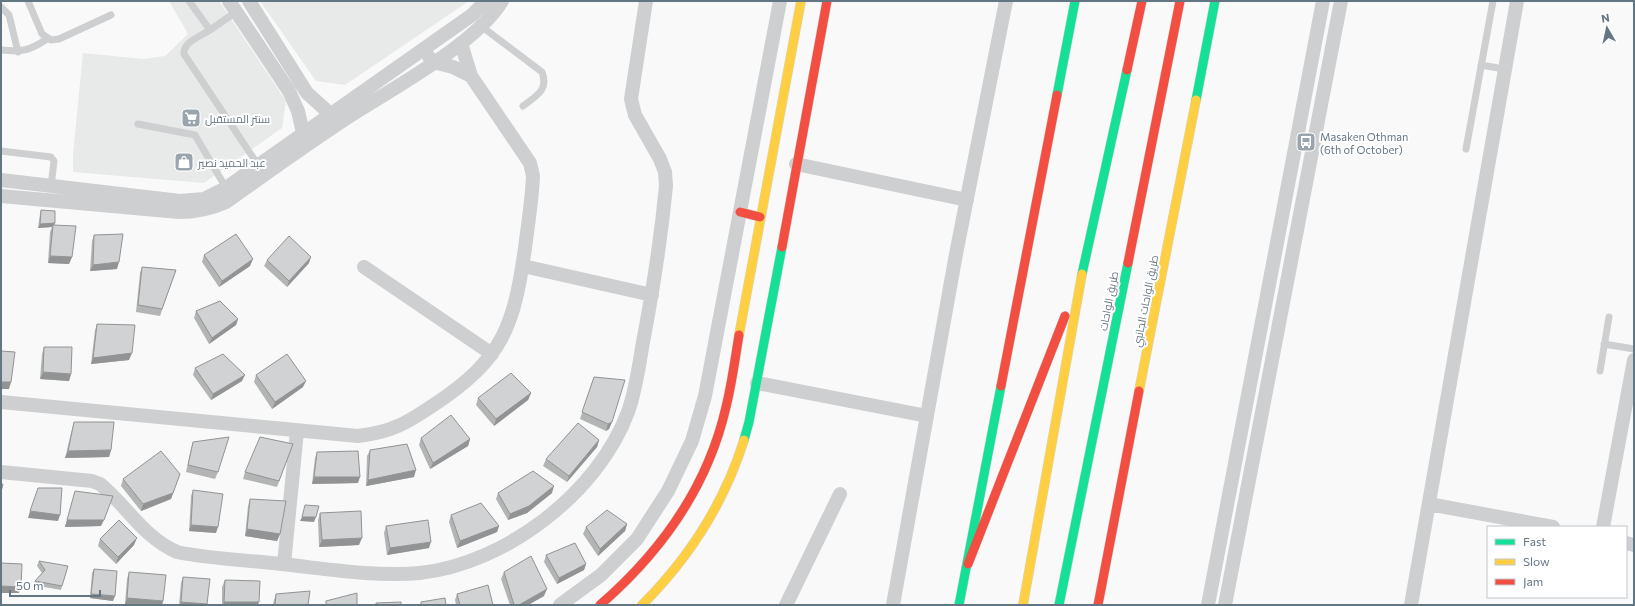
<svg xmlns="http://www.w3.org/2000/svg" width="1635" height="606" font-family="Commissioner,Cairo,sans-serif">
  <rect width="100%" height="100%" fill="#f9f9f9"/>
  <!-- built -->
  <path fill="#e8e9e9" d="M169,1h50l67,100 -4,27 -78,55 -131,-11v-18l10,-101 60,6 22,-3 23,-22z
    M260,1h209l-124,84 -29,-4z"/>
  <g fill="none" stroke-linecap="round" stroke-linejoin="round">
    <defs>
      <path id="fast" d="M1057,95l18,-94
        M1196,100l19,-99
        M1082,274l45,-204
        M744,440l5,-18 33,-175
        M959,605l42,-219
        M1059,605l69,-342"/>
      <path id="slow" d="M739,335l62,-334
        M1139,391l57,-291
        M642,605c47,-47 82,-101 102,-165
        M1023,605l59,-331"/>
      <path id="jam" d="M1127,70l15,-69
        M740,212l20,5
        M782,247l45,-246
        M1128,263l52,-262
        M1001,386l56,-291
        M968,564l97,-248
        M600,605c61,-53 108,-119 126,-198 6,-24 9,-48 13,-72
        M1098,605l41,-214"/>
    </defs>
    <!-- fast casing -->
    <use href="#fast" stroke="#d5d6d7" stroke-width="10"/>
    <!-- slow casing -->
    <use href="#slow" stroke="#d5d6d7" stroke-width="10"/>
    <!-- jam casing -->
    <use href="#jam" stroke="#d5d6d7" stroke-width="10"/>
    <!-- lane -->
    <path stroke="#cecfd0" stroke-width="7" d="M28,1l14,33 9,6 8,-1 52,-24
      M189,1l21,29 26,-18
      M1,7l8,8 9,37
      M481,26l61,46c7,18 -6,24 -19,34
      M210,30c-9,6 -27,12 -26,24l74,111
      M1,50c21,2 28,1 46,-11
      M1481,65l23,4
      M138,124l57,11 31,53
      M1466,149l27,-148
      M1,151l50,6 3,4 -3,25
      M1604,344l30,5
      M1600,371l9,-54"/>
    <!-- street -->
    <path stroke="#cecfd0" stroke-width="14" d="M229,1l60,90 9,20 5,22 4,8
      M249,1l58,92 30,27
      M429,57l4,5 20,5 18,9
      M796,164l171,36
      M1,180l179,21 24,-2 22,-11 246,-173 14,-14
      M1,196l178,16c17,0 31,-3 47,-10 42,-30 84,-60 127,-88 42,-27 124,-71 149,-113
      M523,266l129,29
      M364,267l128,87
      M757,383l170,33
      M1,402l357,34c34,-4 49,-13 77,-32 68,-45 79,-78 90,-156 3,-24 7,-48 8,-72l-3,-13 -59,-87 -10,-33
      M1,472l91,9 8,3c27,22 44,54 77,68 34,7 70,8 104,12 47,5 92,13 139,9 85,-9 178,-80 208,-161 8,-22 11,-47 15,-70 10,-52 18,-104 23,-156l-1,-14 -5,-13 -25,-44 -4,-16 15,-98
      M1429,504l124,23
      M1603,527l31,-167
      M1626,543l8,2
      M284,564l13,-133
      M560,605l41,-30 36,-36 31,-48 24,-50 13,-45 75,-395
      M786,605l54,-111
      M893,605l63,-351 50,-253
      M1208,605l115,-604
      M1225,605l116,-604
      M1411,605l106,-604"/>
    <!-- fast -->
    <use href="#fast" stroke="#16e098" stroke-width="9"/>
    <!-- slow -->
    <use href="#slow" stroke="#ffcf43" stroke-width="9"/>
    <!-- jam -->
    <use href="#jam" stroke="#f24e42" stroke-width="9"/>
  </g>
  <!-- wall -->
  <path fill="#b3b5b5" d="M41,210l14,13 -1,2 18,32 -3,7 -21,-1 2,-31 2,-5 -14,1 2,-14z
    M94,235l23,34 -27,2 2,-30z
    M204,255l46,11 -31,21 -17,-25z
    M267,260l42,3 -22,24 -23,-21z
    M142,267l34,3 -16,46 -24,-4 4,-39z
    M196,311l42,8 -2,6 -27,19 -15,-26z
    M97,324l32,36 -38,4 4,-34z
    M44,347l27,27 -2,7 -29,-2 2,-25z
    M195,368l47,13 -31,19 -18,-25z
    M256,375l47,12 -31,22 -18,-27z
    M594,377l18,45 -3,7 -3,2 -26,-12z
    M531,393l-3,7 -34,26 -18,-21 2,-7z
    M74,422l37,28 -2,7 -44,1 7,-29z
    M421,438l49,1 -2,7 -38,23 -11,-24z
    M599,440l-2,7 -30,35 -24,-16 3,-7z
    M193,442l25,30 -3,7 -29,-7 5,-23z
    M293,444l-16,43 -34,-8 2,-7z
    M370,450l44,27 -48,9 1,-30z
    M317,452l41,31 -46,1 3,-26z
    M180,474l-9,25 -30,12 -20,-25 2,-7z
    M193,490l23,43 -27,-2 2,-35z
    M75,491l26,35 -36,1z
    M498,493h54l-25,20 -19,7 -12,-21z
    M250,499l30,35 -3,7 -32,-5 3,-30z
    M320,513l39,32 -40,2 -1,-27z
    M451,515l48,11 -2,6 -40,16 -8,-26z
    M627,524l-2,7 -27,25 -15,-22 3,-7z
    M386,526l43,22 -42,7 -3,-22z
    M100,539l34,6 -18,19 -18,-18z
    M546,555l40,9 -2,6 -27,14 -13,-22z
    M39,561l23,25 -1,4 -28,-5 2,-4 7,-8 -5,-7z
    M94,569l19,32 -23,-3 2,-25z
    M129,572l34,29 -1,4h-28l-9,-1 2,-25z
    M504,572l40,24 -16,9h-18l-9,-26z
    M183,577l24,28h-28l2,-22z
    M225,580l33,25h-36v-18z
    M276,594l32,11h-35l1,-5z
    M457,594l36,11h-37l-1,-5z"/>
  <!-- shaded-wall -->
  <path fill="#929394" d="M55,223l-2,4v-2l-1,2 -14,1 2,-4z
    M50,256l22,1 -3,7 -21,-1z
    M311,257l-2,6 -22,24 2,-6z
    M253,259l-3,7 -31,21 3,-6z
    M119,262l-2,7 -27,2 3,-6z
    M238,319l-2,6 -27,19 3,-6z
    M132,353l-3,7 -38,4 2,-6z
    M43,372l28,2 -2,7 -29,-2z
    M245,375l-3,6 -31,19 2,-6z
    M306,381l-3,6 -31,22 3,-7z
    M1,382h10l-2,7h-8z
    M531,393l-3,7 -34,26 2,-7z
    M612,422l-3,7 -3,2 2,-7z
    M470,439l-2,7 -38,23 3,-6z
    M599,440l-2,7 -30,35 2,-6z
    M111,450l-2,7 -44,1 3,-7z
    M416,470l-2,7 -48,9 2,-6z
    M314,477h46l-2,6 -46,1z
    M554,486l-2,7 -25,20 -19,7 2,-6z
    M173,493l-2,6 -30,12 2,-7z
    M30,511l30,4 -2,6 -30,-3z
    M302,517h14l-2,5 -14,-1z
    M67,520h37l-3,6 -36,1z
    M627,524l-2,7 -27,25 2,-7z
    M191,525l27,2 -2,6 -27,-2z
    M499,526l-2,6 -40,16 3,-7z
    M247,529l33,5 -3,7 -32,-5z
    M137,538l-3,7 -18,19 2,-7z
    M362,538l-3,7 -40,2 3,-7z
    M431,542l-2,6 -42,7 3,-7z
    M586,564l-2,6 -27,14 2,-6z
    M1,586l20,1 -2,6h-18z
    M547,589l-3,7 -16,9h-9z
    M91,594l24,2 -2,5 -23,-3z
    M127,598l36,3 -1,4h-28l-9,-1z
    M181,602l26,2v1h-27z
    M224,602h35l-1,3h-35z"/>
  <!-- building -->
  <path fill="#d0d2d3" stroke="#929394" d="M41,210l14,1v12l-15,1z
    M53,225l23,1 -4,31 -22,-1z
    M123,234l-4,28 -26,3 1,-30z
    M236,234l17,25 -31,22 -18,-26z
    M289,236l22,21 -22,24 -22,-21z
    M142,267l34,3 -14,39 -24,-4z
    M220,301l18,18 -26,19 -16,-27z
    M97,324l38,1 -3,28 -39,5z
    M44,347h28l-1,27 -28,-2z
    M1,351l14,1 -4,30h-10z
    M223,354l22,21 -32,19 -18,-26z
    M287,354l19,27 -31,21 -19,-27z
    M511,373l20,20 -35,26 -18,-21z
    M594,377l31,3 -13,42 -4,2 -26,-12z
    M451,415l19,24 -37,24 -12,-25z
    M74,422h40l-3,28 -43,1z
    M578,423l21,17 -30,36 -23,-17z
    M229,437l-11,35 -30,-7 5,-23z
    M260,437l33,7 -14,37 -34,-9z
    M407,444l9,26 -48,10 2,-30z
    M161,451l19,23 -7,19 -30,11 -20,-25z
    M358,451l2,26h-46l3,-25z
    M533,471l21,15 -25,20 -19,8 -12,-21z
    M1,484h2l-2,8z
    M38,488h24l-2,27 -30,-4z
    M193,490l30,4 -5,33 -27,-2z
    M75,491l38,5 -9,24h-37z
    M250,499l36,2 -6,33 -33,-5z
    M481,503l18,23 -39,15 -9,-26z
    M305,505l14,1 -3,11h-14z
    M607,510l20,14 -27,25 -14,-22z
    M361,511l1,27 -40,2 -2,-27z
    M119,520l18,18 -19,19 -18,-18z
    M428,520l3,22 -41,6 -4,-22z
    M575,543l11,21 -27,14 -13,-23z
    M531,556l16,33 -28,16h-5l-10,-33z
    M39,561l29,5 -6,20 -27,-5 10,-11z
    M1,563l21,1 -1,23 -20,-1z
    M94,569l23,2 -2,25 -24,-2z
    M129,572l37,3 -3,26 -36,-3z
    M183,577l27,2 -3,25 -26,-2z
    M225,580l35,1 -1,21h-35z
    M488,585l5,20h-33l-3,-11z
    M310,591l-2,14h-33l1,-11z
    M357,593v12h-31v-4z
    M445,598l1,7h-25v-3z
    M401,602v3h-25v-2z"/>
  <!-- icons -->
  <defs>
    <symbol id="supermarket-square" viewBox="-11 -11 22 22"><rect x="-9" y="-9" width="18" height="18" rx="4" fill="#99a4ac" stroke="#fff"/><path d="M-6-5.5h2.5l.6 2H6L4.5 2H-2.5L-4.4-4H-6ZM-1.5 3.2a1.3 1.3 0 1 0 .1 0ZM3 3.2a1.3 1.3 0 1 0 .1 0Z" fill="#fff"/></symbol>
    <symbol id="bus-square" viewBox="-11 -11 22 22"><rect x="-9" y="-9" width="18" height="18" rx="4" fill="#99a4ac" stroke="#fff"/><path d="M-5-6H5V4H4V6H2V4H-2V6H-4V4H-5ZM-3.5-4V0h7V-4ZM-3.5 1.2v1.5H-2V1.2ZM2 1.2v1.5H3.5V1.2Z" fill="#fff"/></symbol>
    <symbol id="shop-square" viewBox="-11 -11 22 22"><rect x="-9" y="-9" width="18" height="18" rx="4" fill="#99a4ac" stroke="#fff"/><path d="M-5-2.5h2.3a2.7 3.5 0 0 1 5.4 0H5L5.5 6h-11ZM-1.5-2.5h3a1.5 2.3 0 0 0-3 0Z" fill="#fff"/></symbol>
  </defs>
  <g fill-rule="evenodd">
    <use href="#supermarket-square" x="180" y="107" width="22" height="22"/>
    <use href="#bus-square" x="1295" y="131" width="22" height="22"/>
    <use href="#shop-square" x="173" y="151" width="22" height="22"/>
  </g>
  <g text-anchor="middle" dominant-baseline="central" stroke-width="4" stroke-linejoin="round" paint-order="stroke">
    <!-- poi labels -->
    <g font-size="11" fill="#657683" stroke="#fff" text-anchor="start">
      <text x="205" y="118">سنتر المستقبل</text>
      <text x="1320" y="136">Masaken Othman<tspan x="1320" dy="13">(6th of October)</tspan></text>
      <text x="198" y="162">عبد الحميد نصير</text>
    </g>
    <!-- street labels -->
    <g font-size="11" fill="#657683" stroke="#fff">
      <text transform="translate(1108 301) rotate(-79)">طريق الواحات</text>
      <text transform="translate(1145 301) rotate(-79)">طريق الواحات الجانبي</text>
    </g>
  </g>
  <!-- border -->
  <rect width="1635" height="606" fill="none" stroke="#657683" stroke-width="4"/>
  <!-- legend -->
  <rect x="1487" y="526" width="140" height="72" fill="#ffffff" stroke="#c1c8cd"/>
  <rect x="1495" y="539" width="20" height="6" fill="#16e098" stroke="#c1c8cd"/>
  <text x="1523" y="546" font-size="12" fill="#657683">Fast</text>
  <rect x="1495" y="559" width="20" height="6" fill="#ffcf43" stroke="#c1c8cd"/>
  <text x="1523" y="566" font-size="12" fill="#657683">Slow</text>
  <rect x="1495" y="579" width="20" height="6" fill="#f24e42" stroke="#c1c8cd"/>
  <text x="1523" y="586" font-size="12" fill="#657683">Jam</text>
  <!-- north arrow -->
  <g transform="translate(1607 28) rotate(351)" stroke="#ffffff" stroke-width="3" paint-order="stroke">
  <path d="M0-3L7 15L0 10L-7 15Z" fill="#657683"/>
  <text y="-6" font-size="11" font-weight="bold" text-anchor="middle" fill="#657683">N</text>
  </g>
  <!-- scale -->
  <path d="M10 590v6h90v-6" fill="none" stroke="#657683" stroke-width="2"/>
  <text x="16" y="590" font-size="12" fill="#657683" stroke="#ffffff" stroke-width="3" paint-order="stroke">50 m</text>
</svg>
